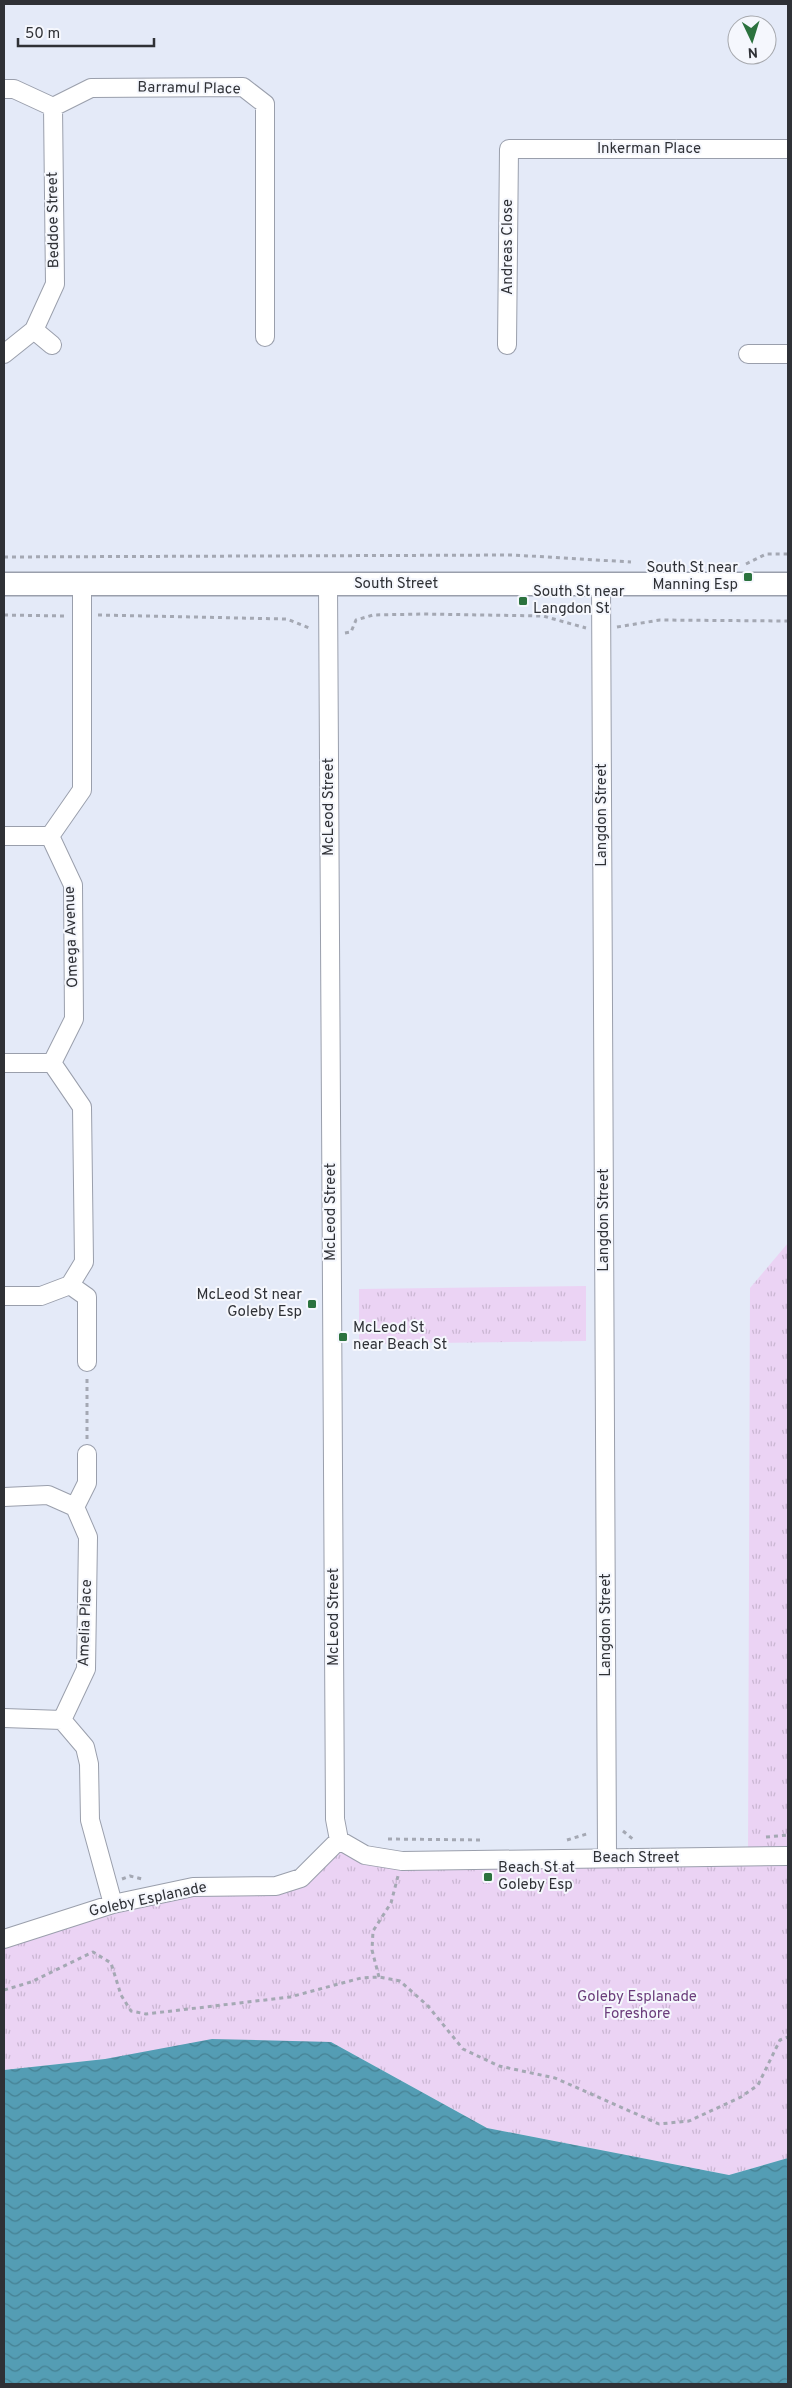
<svg xmlns="http://www.w3.org/2000/svg" width="792" height="2388" font-family="Overpass,sans-serif">
  <defs>
    <pattern id="park-tufts" width="24" height="20" patternUnits="userSpaceOnUse" patternTransform="scale(1.25)"><rect width="24" height="20" fill="#ebd3f4"/><path d="M3 7l-1-3M5 7V3M7 7l1-3M15 17l-1-3M17 17v-4M19 17l1-3" fill="none" stroke="#cab6d2"/></pattern>
    <pattern id="water-waves" width="16" height="10" patternUnits="userSpaceOnUse" patternTransform="scale(1.25)"><rect width="16" height="10" fill="#549db4"/><path d="M0 5q4-4 8 0t8 0" fill="none" stroke="#468193"/></pattern>
  </defs>
  <rect width="100%" height="100%" fill="#e4eaf8"/>
  <!-- park -->
  <path fill="url(#park-tufts)" d="M788,1243v915l-59,17 -242,-47 -156,-86 -226,17 -101,11v-131l109,-35 163,-18 63,-46 26,15 383,3 2,-570z
    M586,1286v55l-227,3v-55z"/>
  <!-- water -->
  <path fill="url(#water-waves)" d="M212,2039l119,3 156,86 242,47 59,-17v226h-784v-314l101,-11z"/>
  <g fill="none" stroke-linecap="round" stroke-linejoin="round">
    <defs>
      <path id="minor" d="M4,89h10l39,18 38,-19 152,-1 22,17v233
        M34,330l18,15
        M507,345l2,-196h279
        M4,354l30,-24 21,-46 -2,-177
        M748,354h40
        M601,583l6,1275
        M328,584l7,1235 4,21
        M4,836h46
        M4,1063h48
        M70,1285l17,12v65
        M4,1296h37l29,-11 14,-23 -2,-155 -30,-44 22,-44 -1,-134 -23,-49 32,-46v-206
        M4,1497l44,-2 27,12 13,30 -2,132 -24,51 23,27 4,17 1,56 23,84
        M75,1507l12,-24v-29
        M4,1718l58,2
        M339,1840l26,15 37,6 386,-5
        M4,1939l109,-35 80,-17 83,-1 25,-8 38,-38"/>
      <path id="tertiary" d="M4,584h784"/>
    </defs>
    <!-- minor casing -->
    <use href="#minor" stroke="#9a9fac" stroke-width="20"/>
    <!-- tertiary casing -->
    <use href="#tertiary" stroke="#9a9fac" stroke-width="25"/>
    <!-- path -->
    <path stroke="#a4a8b3" stroke-width="3" stroke-dasharray="4 4" stroke-linecap="butt" d="M4,557l509,-2 118,7
      M746,564l20,-10h22
      M4,615l62,1
      M98,615l189,4 25,10
      M617,627l43,-7 128,1
      M345,633l6,-1 5,-12 17,-5 51,-1 119,2 43,12
      M87,1439v-61
      M623,1831l11,9
      M766,1837l22,-2
      M388,1839l96,1
      M567,1840l23,-7
      M122,1879l8,-3 12,3
      M379,1977l-7,-27 1,-19 18,-28 7,-27
      M4,1990l27,-8 62,-30 18,11 10,32 10,16 15,3 144,-17 71,-19 18,-1 21,4 28,25 35,43 36,17 56,12 104,46 30,-3 52,-24 17,-12 22,-45 8,-3"/>
    <!-- minor -->
    <use href="#minor" stroke="#fff" stroke-width="18"/>
    <!-- tertiary -->
    <use href="#tertiary" stroke="#fff" stroke-width="22"/>
  </g>
  <!-- markers -->
  <g fill="#2b723e" stroke="#f5f7fd" stroke-width="2">
    <rect x="743" y="572" width="10" height="10" rx="2.5"/>
    <rect x="518" y="596" width="10" height="10" rx="2.5"/>
    <rect x="307" y="1299" width="10" height="10" rx="2.5"/>
    <rect x="338" y="1332" width="10" height="10" rx="2.5"/>
    <rect x="483" y="1872" width="10" height="10" rx="2.5"/>
  </g>
  <g text-anchor="middle" dominant-baseline="central" stroke-width="4" stroke-linejoin="round" paint-order="stroke">
    <!-- street labels -->
    <g font-size="15" fill="#2f3136" stroke="#f5f7fd">
      <text transform="translate(189 89) rotate(1)">Barramul Place</text>
      <text x="649" y="149">Inkerman Place</text>
      <text transform="translate(54 220) rotate(-91)">Beddoe Street</text>
      <text transform="translate(508 247) rotate(-90)">Andreas Close</text>
      <text x="396" y="584">South Street</text>
      <text transform="translate(329 807) rotate(-90)">McLeod Street</text>
      <text transform="translate(602 815) rotate(-90)">Langdon Street</text>
      <text transform="translate(72 937) rotate(-92)">Omega Avenue</text>
      <text transform="translate(331 1212) rotate(-90)">McLeod Street</text>
      <text transform="translate(604 1220) rotate(-90)">Langdon Street</text>
      <text transform="translate(334 1617) rotate(-90)">McLeod Street</text>
      <text transform="translate(86 1623) rotate(-88)">Amelia Place</text>
      <text transform="translate(606 1625) rotate(-90)">Langdon Street</text>
      <text x="636" y="1858">Beach Street</text>
      <text transform="translate(148 1900) rotate(-12)">Goleby Esplanade</text>
    </g>
    <!-- poi labels -->
    <g font-size="15" fill="#2f3136" stroke="#f5f7fd" text-anchor="start">
      <text x="738" y="568" text-anchor="end">South St near<tspan x="738" dy="17">Manning Esp</tspan></text>
      <text x="533" y="592">South St near<tspan x="533" dy="17">Langdon St</tspan></text>
      <text x="302" y="1295" text-anchor="end">McLeod St near<tspan x="302" dy="17">Goleby Esp</tspan></text>
      <text x="353" y="1328">McLeod St<tspan x="353" dy="17">near Beach St</tspan></text>
      <text x="498" y="1868">Beach St at<tspan x="498" dy="17">Goleby Esp</tspan></text>
    </g>
    <!-- park labels -->
    <g font-size="15" fill="#6b3d7b" stroke="#f5f7fd">
      <text x="637" y="1997">Goleby Esplanade<tspan x="637" dy="17">Foreshore</tspan></text>
    </g>
  </g>
  <!-- border -->
  <rect width="792" height="2388" fill="none" stroke="#2f3136" stroke-width="10"/>
  <!-- north arrow -->
  <g transform="translate(752 40) rotate(176)"><circle r="24" fill="#f5f7fd" stroke="#a6a8ad"/>
  <path d="M0-4L9 19L0 12L-9 19Z" fill="#2b723e"/>
  <text y="-8" font-size="14" font-weight="bold" text-anchor="middle" fill="#2f3136">N</text>
  </g>
  <!-- scale -->
  <path d="M18 38v8h136v-8" fill="none" stroke="#2f3136" stroke-width="2.5"/>
  <text x="25" y="38" font-size="15" fill="#2f3136" stroke="#f5f7fd" stroke-width="4" paint-order="stroke">50 m</text>
</svg>
